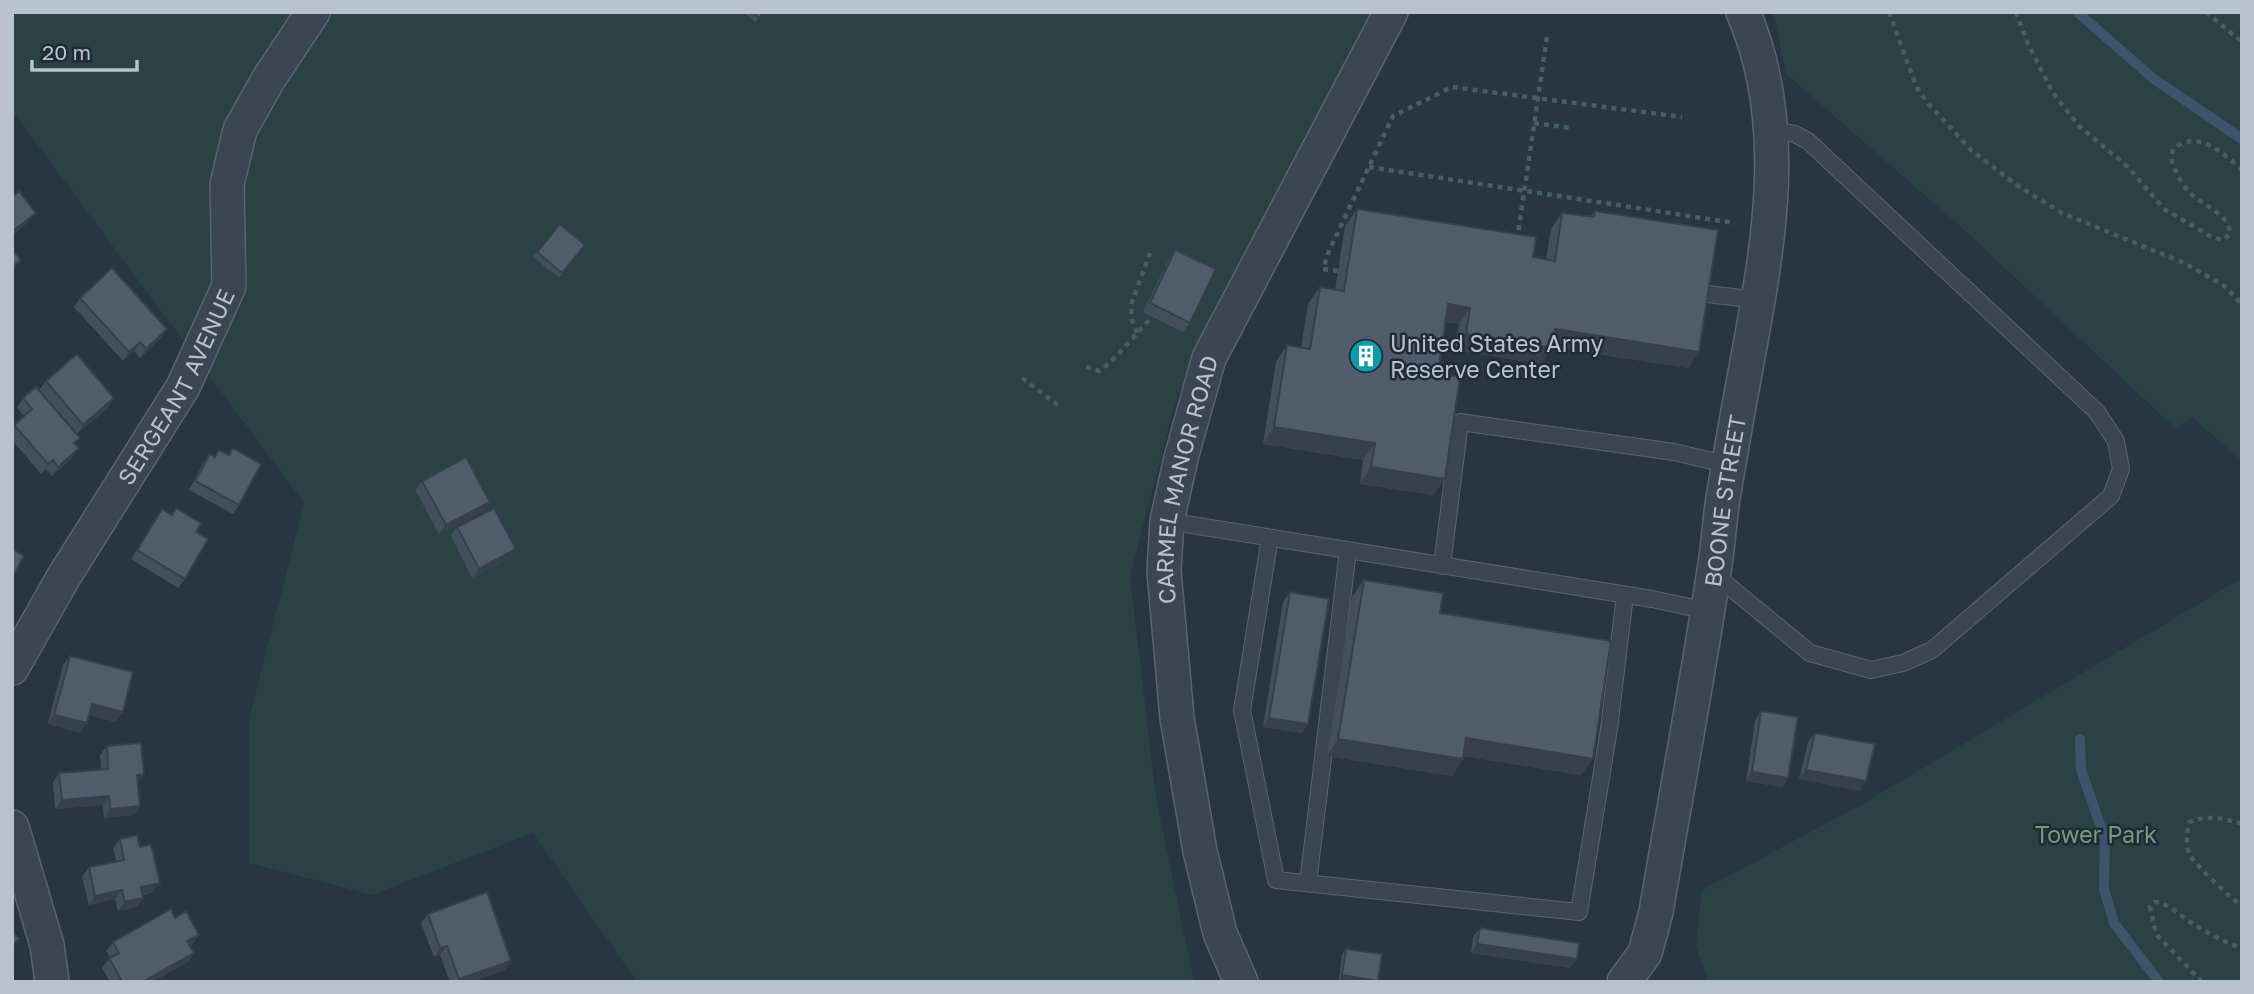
<svg xmlns="http://www.w3.org/2000/svg" width="2254" height="994" font-family="'Golos Text',sans-serif">
  <rect width="100%" height="100%" fill="#283543"/>
  <!-- green -->
  <path fill="#2a4244" d="M12,12h1360l-194,381 -48,183 26,221 38,185h-557l-104,-149 -161,62 -123,-32v-144l55,-216 -292,-392z
    M1772,12h470v449l-50,-44 -16,12 -216,-203 -174,-152 -11,-55z
    M2242,578v404h-534l-12,-36 6,-56 164,-88z"/>
  <g fill="none" stroke-linecap="round" stroke-linejoin="round">
    <!-- stream -->
    <path stroke="#3e536c" stroke-width="10" d="M2077,12l77,67 88,60
      M2080,739l1,31 24,69 -1,50 10,34 45,59"/>
    <defs>
      <path id="service" d="M1699,293l59,7
        M1167,521l485,78 56,12
        M1270,538l-28,172 34,170 303,32 30,-183 16,-134
        M1442,566l18,-144 214,30 55,13
        M1714,574l96,79 61,17 32,-7 29,-13 179,-154 10,-27 -5,-28 -19,-29 -289,-271 -13,-7 -24,-5
        M1308,883l40,-333"/>
      <g id="minor">
        <path id="s1" d="M12,668l51,-90 120,-191 46,-101 -2,-102 13,-54 28,-50 45,-68"/>
        <path d="M12,827l35,118 5,37"/>
        <path id="s2" d="M1241,982l-21,-49 -20,-82 -23,-133 -13,-147 3,-50 14,-63 28,-100 182,-346"/>
        <path id="s3" d="M1624,982l21,-29 11,-41c19,-112 40,-223 57,-335 5,-26 6,-53 10,-79 8,-47 16,-94 25,-141 21,-114 43,-235 -5,-345"/>
      </g>
    </defs>
    <!-- service casing -->
    <use href="#service" stroke="#5a6470" stroke-width="18"/>
    <!-- minor casing -->
    <use href="#minor" stroke="#5a6470" stroke-width="36"/>
    <!-- path -->
    <path stroke="#485f60" stroke-width="4.5" stroke-dasharray="5 5" stroke-linecap="butt" d="M1889,12l27,74 10,15 46,50 46,35 44,27 122,50 39,22 19,19
      M2016,12l12,32 25,49 26,33 49,41 36,42 46,27 13,4 7,-6c-1,-21 -28,-28 -41,-42 -6,-7 -11,-15 -14,-23 -2,-5 -5,-11 -3,-16 1,-5 3,-6 7,-8 23,-13 47,11 63,25
      M2206,12l36,30
      M1534,123l37,5
      M1369,167l366,56
      M1517,240l30,-203
      M1338,271l-15,-2 6,-18 64,-135 59,-29 230,30
      M1137,333l-6,-15 1,-16 18,-49
      M1086,367l13,4 12,-9 41,-45
      M1022,378l37,28
      M2242,824c-19,-6 -35,-9 -53,-2 -2,11 -4,23 1,33 7,12 40,42 52,51
      M2202,982l-46,-48 -6,-27 5,-5c15,1 27,16 40,23 14,9 31,18 47,23"/>
    <!-- service -->
    <use href="#service" stroke="#3c4653" stroke-width="16"/>
    <!-- minor -->
    <use href="#minor" stroke="#3c4653" stroke-width="33"/>
  </g>
  <!-- wall -->
  <path fill="#434f5d" d="M743,12h21l-9,10z
    M1357,209l176,48 13,2 5,-30 11,-16 28,4 5,-6 104,141 -11,16 -136,-21 -11,17 -87,-14 5,-26 -13,-2 -8,51 7,106 -12,16 -73,-11 3,-24 -100,-16 13,-82 11,-17 14,3 7,-44 12,-17 15,3 10,-64z
    M582,250l-23,28 -26,-21 4,-5z
    M1175,250l15,73 -7,9 -40,-20 26,-53z
    M80,298l87,31 -6,9 -21,20 -6,-7 -11,10 -49,-54z
    M46,381l68,17 -6,10 -31,26 3,4 -5,6 4,4 -7,10 -20,18 -6,-7 -5,5 -29,-34v-13l12,-11 -7,-8 6,-10 46,27 -30,-35z
    M233,448l6,57 -6,9 -44,-24 14,-27 7,-9 5,2 4,-6 9,4z
    M422,481l68,21 -7,9 -44,23 -24,-44z
    M162,509l34,23 -11,47 -7,9 -47,-29z
    M457,527l59,22 -7,10 -37,19 -21,-42z
    M1364,580l76,33 141,162 -117,-19 -12,20 -125,-20 25,-159z
    M1290,592l18,132 -6,9 -39,-6 20,-125z
    M70,656l46,66 -27,-7 -9,18 -32,-9 15,-59z
    M1761,711l27,67 -6,9 -36,-6 9,-60z
    M1815,733l45,58 -61,-12 9,-37z
    M107,746l37,28 -6,8 2,24 -6,9 -30,3 -1,-13 -48,4 -2,-27 6,-9 42,-3 -1,-15z
    M120,839l20,8 13,45 -10,3v3l-6,9 -19,4 -3,-12 -26,6 -7,-28 7,-10 27,-6 -3,-13z
    M428,914l83,47 -6,9 -34,12h-21l-10,-27 -6,2 -13,-34z
    M175,918l18,26 -3,2 4,7 -6,9 -36,20h-42l-8,-14 8,-10 -4,-7 7,-9z
    M1480,928l90,40 -99,-15 2,-16z
    M1346,949l36,5 -4,28h-29l-10,-2 3,-26z"/>
  <!-- shaded-wall -->
  <path fill="#37404c" d="M36,213l-7,9 -17,14v-4z
    M21,260l-7,9 -2,2v-4z
    M1448,304l22,4 -11,16 -22,-3z
    M167,329l-6,9 -21,20 6,-9z
    M1555,329l144,23 -11,16 -145,-23z
    M1466,334l86,14 -11,16 -87,-14z
    M140,342l-6,9 -11,10 6,-9z
    M114,398l-6,10 -31,26 6,-9z
    M1274,427l101,16 -12,17 -100,-16z
    M79,448l-7,10 -20,18 6,-9z
    M1371,467l74,12 -12,16 -73,-11z
    M490,502l-7,9 -44,23 7,-9z
    M516,549l-7,10 -37,19 7,-9z
    M92,704l31,8 -7,10 -30,-8z
    M54,715l33,8 -7,10 -32,-9z
    M1269,718l39,6 -6,9 -39,-6z
    M1466,738l127,21 -12,16 -126,-20z
    M1338,739l125,20 -11,17 -125,-20z
    M1806,770l60,11 -6,10 -61,-12z
    M1752,772l36,6 -6,9 -36,-6z
    M144,774l-7,9v-8z
    M109,796l-6,9 -48,4 7,-9z
    M140,806l-6,9 -30,3 6,-9z
    M160,883l-7,9 -18,4 6,-9z
    M122,890l-7,9 -26,6 6,-9z
    M143,898l-6,9 -19,4 7,-9z
    M199,935l-6,9 -12,6 6,-9z
    M1477,944l100,15 -7,9 -99,-15z
    M447,946l-7,9 -6,2 6,-9z
    M194,953l-6,9 -36,20h-10z
    M511,961l-6,9 -34,12h-14l2,-3z
    M1342,975l36,6 -29,1 -10,-2z"/>
  <!-- building -->
  <path fill="#4e5c6c" stroke="#37404c" stroke-width="2" d="M752,12h11l-4,6z
    M19,191l17,22 -24,19v-35z
    M1357,209l179,28 -3,20 22,4 7,-48 32,4 1,-6 123,19 -19,122 -144,-23 -3,19 -86,-14 4,-26 -22,-4 -10,69 22,4 -15,102 -74,-12 4,-24 -101,-16 13,-82 23,4 10,-62 24,4z
    M560,224l25,21 -23,28 -25,-21z
    M12,249l9,11 -9,7z
    M1175,250l41,19 -26,54 -40,-20z
    M112,268l55,61 -21,20 -6,-7 -11,10 -49,-54z
    M77,354l37,44 -31,27 -37,-44z
    M36,387l44,51 -6,5 5,5 -21,19 -5,-7 -5,4 -34,-39 18,-16 -9,-11z
    M233,448l28,16 -22,41 -44,-24 15,-27 5,3 4,-7 10,5z
    M466,457l24,45 -44,23 -24,-44z
    M176,508l25,15 -5,9 12,7 -23,40 -48,-29 25,-41 10,6z
    M494,508l22,41 -37,20 -22,-42z
    M12,549l12,7 -9,17 -3,-2z
    M1364,580l79,13 -3,20 171,28 -18,118 -127,-21 -3,21 -125,-20z
    M1290,592l39,7 -21,125 -39,-6z
    M70,656l63,16 -10,40 -31,-8 -5,19 -33,-8z
    M1761,711l37,6 -10,61 -36,-6z
    M1815,733l60,11 -9,37 -60,-11z
    M141,743l3,31 -7,1 3,31 -30,3 -1,-13 -47,4 -3,-27 49,-4 -1,-23z
    M137,835l3,12 11,-3 9,39 -19,4 2,11 -18,4 -3,-12 -27,6 -6,-29 35,-7 -4,-21z
    M487,892l24,69 -52,18 -12,-33 -7,2 -12,-34z
    M171,909l4,9 11,-7 13,24 -12,6 7,12 -52,29h-20l-13,-24 10,-5 -6,-11z
    M1480,928l99,15 -2,16 -100,-15z
    M12,933l7,5 -7,8z
    M1346,949l36,5 -4,27 -36,-6z"/>
  <!-- icons -->
  <defs>
    <symbol id="building-disc" viewBox="-11 -11 22 22"><circle r="9.5" fill="#0f9aa8" stroke="#212b38"/><path d="M-4-6H4V6H1V3H-1V6H-4ZM-2.5-4.3h1.7v1.8h-1.7ZM.8-4.3h1.7v1.8H.8ZM-2.5-1h1.7V.8h-1.7ZM.8-1h1.7V.8H.8Z" fill="#fff"/></symbol>
  </defs>
  <g fill-rule="evenodd">
    <use href="#building-disc" x="1347" y="337" width="38" height="38"/>
  </g>
  <g text-anchor="middle" dominant-baseline="central" stroke-width="5" stroke-linejoin="round" paint-order="stroke">
    <!-- poi labels -->
    <g font-size="23" fill="#b9c1cc" stroke="#212b38" text-anchor="start">
      <text x="1390" y="343">United States Army<tspan x="1390" dy="26">Reserve Center</tspan></text>
    </g>
    <!-- street labels -->
    <g font-size="23" fill="#b9c1cc" stroke="#212b38">
      <text stroke="none"><textPath href="#s1" startOffset="326">SERGEANT AVENUE</textPath></text>
      <text stroke="none"><textPath href="#s2" startOffset="514">CARMEL MANOR ROAD</textPath></text>
      <text stroke="none"><textPath href="#s3" startOffset="495">BOONE STREET</textPath></text>
    </g>
    <!-- park labels -->
    <g font-size="23" fill="#719d79" stroke="#212b38">
      <text x="2096" y="834">Tower Park</text>
    </g>
  </g>
  <!-- border -->
  <rect width="2254" height="994" fill="none" stroke="#b9c1cc" stroke-width="28"/>
  <!-- scale -->
  <path d="M32 60v10h105v-10" fill="none" stroke="#b9c1cc" stroke-width="3.5"/>
  <text x="42" y="60" font-size="21" fill="#b9c1cc" stroke="#212b38" stroke-width="5" paint-order="stroke">20 m</text>
</svg>
